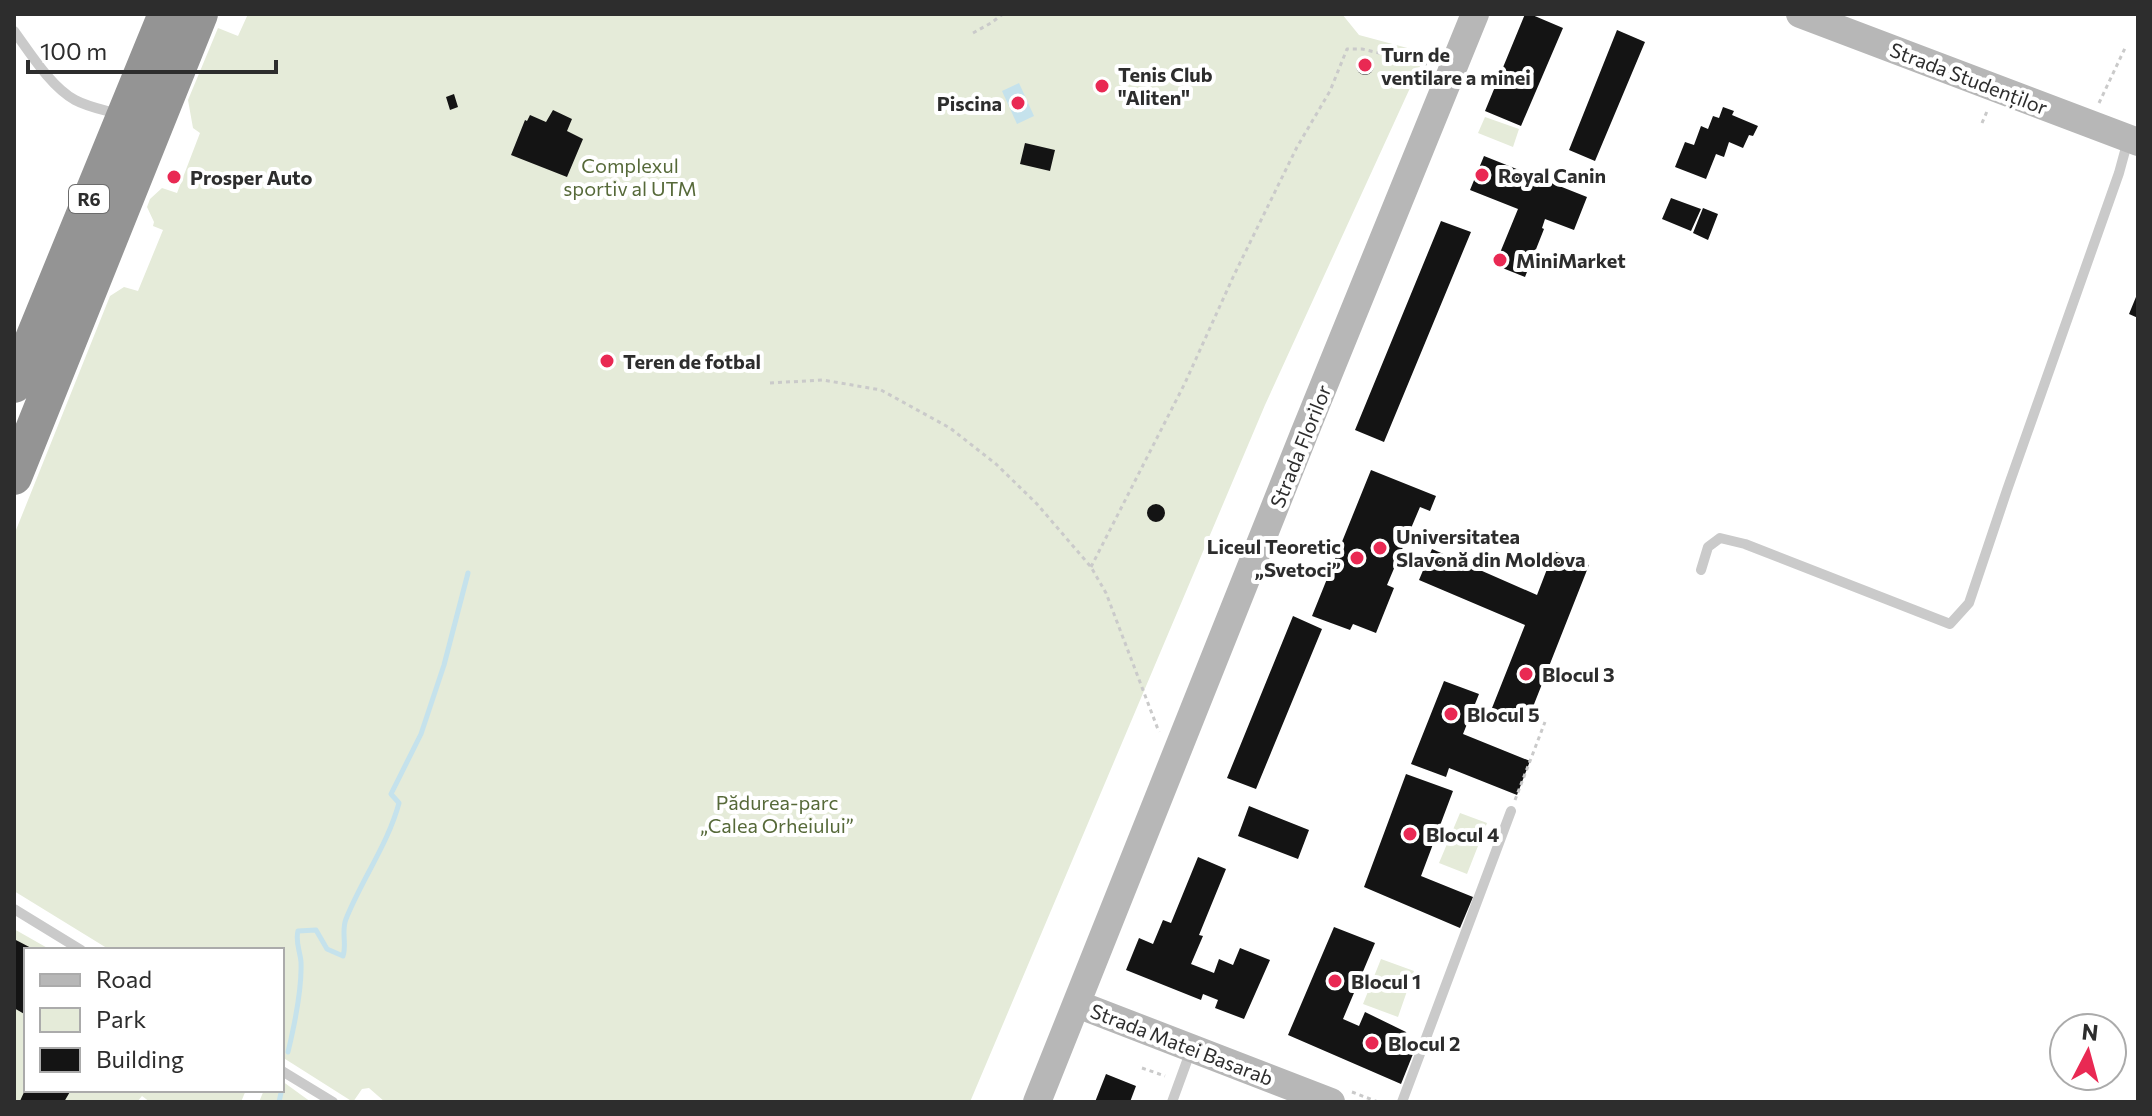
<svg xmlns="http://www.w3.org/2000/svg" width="2152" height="1116" font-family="Commissioner,sans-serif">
  <rect width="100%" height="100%" fill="#fff"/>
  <!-- green -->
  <path fill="#e5ebd9" d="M248,14h1094l17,21 67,18 -161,352 -295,697h-585l-16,-14 -7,1 -9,13 -71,-45v-107h-172l-96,-59v-356l96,-239 14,-9 14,4 25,-61 -10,-4 1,-4 -7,-15 3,-8 12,-11 15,5 23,-60 -7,-5 -5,-28 30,-72 20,8z
    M1485,117l34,12 -6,18 -35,-14z
    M1460,813l27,10 -20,51 -28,-11z
    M14,929l37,21h-25v140h220l-5,12h-91l-8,-6 -5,6h-123z
    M1381,959l33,12 -16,46 -35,-13z
    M282,1081l29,21h-52l5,-12h18z"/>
  <!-- water -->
  <path fill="#c5e2ec" d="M1019,83l15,33 -17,8 -15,-33z"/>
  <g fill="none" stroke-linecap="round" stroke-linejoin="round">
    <!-- stream -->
    <path stroke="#c5e2ec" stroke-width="5" d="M288,1052c6,-25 14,-65 13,-90 -1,-11 -6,-21 -3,-31l18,-1 11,19 16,7c4,-12 -2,-25 3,-37 16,-40 42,-75 53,-116l-8,-9 30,-60 23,-69 24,-92
      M279,1102l2,-9"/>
  </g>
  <!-- building -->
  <path fill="#141414" d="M1525,14h5l33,14 -42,98 -36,-15z
    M1617,30l28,12 -50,119 -26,-11z
    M1356 66a9 9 0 1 1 18 0a9 9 0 1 1-18 0Z
    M454,94l4,13 -8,3 -4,-13z
    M1723,107l11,4 -2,4 26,11 -5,10 -4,-1 -6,13 -14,-6 -5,15 -8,-3 -10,25 -31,-12 10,-25 9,3 7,-19 7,3 5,-13 6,2z
    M553,110l19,9 -5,12 16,8 -16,38 -56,-22 14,-35 2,1 3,-6 16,7z
    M1025,143l30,7 -5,21 -30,-7z
    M1484,156l103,41 -13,33 -29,-11 -3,9 2,1 -19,48 -30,-12 23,-56 -48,-19z
    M1671,198l30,11 -10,22 -29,-12z
    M1703,208l15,6 -10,26 -15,-7z
    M1441,221l30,11 -87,210 -29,-12z
    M2138,292v26l-9,-4z
    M1371,470l65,26 -6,15 -10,-4 -33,78 7,3 -18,45 -23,-9 -3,6 -38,-14z
    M1147 513a9 9 0 1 1 18 0a9 9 0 1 1-18 0Z
    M1432,549l105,46 17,-44 35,14 -62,157 -35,-14 33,-83 -106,-45z
    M1293,616l29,13 -66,160 -29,-11z
    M1444,681l35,13 -16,40 67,27 -13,34 -68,-27 -3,9 -35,-13z
    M1406,774l47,17 -32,85 52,21 -13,31 -96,-41z
    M1249,806l60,24 -11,29 -60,-23z
    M1198,857l28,12 -27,66 4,1 -12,28 23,9 5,-14 14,6 7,-17 30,12 -26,59 -29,-11 3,-8 -15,-6 -2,6 -75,-30 13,-32 14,6 10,-24 8,3z
    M1334,927l41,16 -32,76 16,7 6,-14 41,20 7,22 -12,30 -113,-49z
    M14,939l21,11h-9v65l-12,-7z
    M1106,1074l30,12 -6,16h-35z
    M25,1090h46l-7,12h-42l-2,-1z"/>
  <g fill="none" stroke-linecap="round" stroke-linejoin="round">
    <!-- path -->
    <path stroke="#cacaca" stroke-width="3" stroke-dasharray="4 4" stroke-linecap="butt" d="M973,33l18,-10 12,-9
      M2099,103l27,-57
      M1982,123l6,-14
      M770,383l53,-3 58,10 69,38 46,36 41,40 54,63 15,26 53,139
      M1091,567l94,-184 49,-108 63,-128 33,-56 17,-42h15l69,16
      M1515,800l30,-78
      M1142,1068l23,8
      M1352,1092l26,10"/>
    <!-- lane -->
    <path stroke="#cacaca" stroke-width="10" d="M14,31c16,22 37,56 61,69 13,7 29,10 43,14
      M1701,570l7,-23 12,-9 25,6 205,80 19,-21 38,-113 112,-317 9,-33
      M14,909l67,41
      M282,1071l51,31
      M1172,1102l19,-52
      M1402,1102l109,-291"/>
    <!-- secondary -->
    <path stroke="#b7b7b7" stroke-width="28" d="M1800,14l338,128
      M1077,1004l254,98
      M1037,1102l267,-668 171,-420"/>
    <!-- highway -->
    <path stroke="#949494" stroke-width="36" d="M14,385l152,-371
      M14,477l186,-463"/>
  </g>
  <!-- markers -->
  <g fill="#e92953" stroke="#fff" stroke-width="3">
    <circle cx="1365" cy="65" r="8"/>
    <circle cx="1102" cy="86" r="8"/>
    <circle cx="1018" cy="103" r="8"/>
    <circle cx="1482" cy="175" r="8"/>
    <circle cx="174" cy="177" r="8"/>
    <circle cx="1500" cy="260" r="8"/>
    <circle cx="607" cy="361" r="8"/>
    <circle cx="1380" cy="548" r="8"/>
    <circle cx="1357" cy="558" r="8"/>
    <circle cx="1526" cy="674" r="8"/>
    <circle cx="1451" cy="714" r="8"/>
    <circle cx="1410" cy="834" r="8"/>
    <circle cx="1335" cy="981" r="8"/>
    <circle cx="1372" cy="1043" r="8"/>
  </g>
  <g text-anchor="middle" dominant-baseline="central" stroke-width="8" stroke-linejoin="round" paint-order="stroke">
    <!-- shield labels -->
    <rect fill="#fff" stroke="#6c6c6c" stroke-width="2" x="69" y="185" width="40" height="28" rx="6"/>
    <g font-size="18" font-weight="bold" fill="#2d2d2d">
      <text x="89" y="199">R6</text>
    </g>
    <!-- poi labels -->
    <g font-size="20" font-weight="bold" fill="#2d2d2d" stroke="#fff" text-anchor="start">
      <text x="1381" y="54">Turn de<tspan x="1381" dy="23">ventilare a minei</tspan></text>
      <text x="1118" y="74">Tenis Club<tspan x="1118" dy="23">"Aliten"</tspan></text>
      <text x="1002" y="103" text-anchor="end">Piscina</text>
      <text x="1498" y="175">Royal Canin</text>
      <text x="190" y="177">Prosper Auto</text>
      <text x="1516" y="260">MiniMarket</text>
      <text x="623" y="361">Teren de fotbal</text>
      <text x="1396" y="536">Universitatea<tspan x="1396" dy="23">Slavonă din Moldova</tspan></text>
      <text x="1341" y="546" text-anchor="end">Liceul Teoretic<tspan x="1341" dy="23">„Svetoci”</tspan></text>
      <text x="1542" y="674">Blocul 3</text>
      <text x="1467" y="714">Blocul 5</text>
      <text x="1426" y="834">Blocul 4</text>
      <text x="1351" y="981">Blocul 1</text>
      <text x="1388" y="1043">Blocul 2</text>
    </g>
    <!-- street labels -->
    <g font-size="20" fill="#2d2d2d" stroke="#fff">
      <text transform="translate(1969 78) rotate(21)">Strada Studenților</text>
      <text transform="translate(1300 446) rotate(-68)">Strada Florilor</text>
      <text transform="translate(1182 1044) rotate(21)">Strada Matei Basarab</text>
    </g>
    <!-- park labels -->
    <g font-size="20" fill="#566939" stroke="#fff">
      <text x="630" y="165">Complexul<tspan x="630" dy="23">sportiv al UTM</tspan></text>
      <text x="777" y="802">Pădurea-parc<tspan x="777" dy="23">„Calea Orheiului”</tspan></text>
    </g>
  </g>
  <!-- border -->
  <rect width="2152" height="1116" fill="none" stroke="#2d2d2d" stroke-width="32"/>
  <!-- legend -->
  <rect x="24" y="948" width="260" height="144" fill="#ffffff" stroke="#ababab" stroke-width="2"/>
  <rect x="40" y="974" width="40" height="12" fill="#b7b7b7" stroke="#ababab" stroke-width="2"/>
  <text x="96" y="988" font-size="24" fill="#2d2d2d">Road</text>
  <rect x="40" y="1008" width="40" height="24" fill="#e5ebd9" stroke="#ababab" stroke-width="2"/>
  <text x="96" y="1028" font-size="24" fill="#2d2d2d">Park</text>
  <rect x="40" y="1048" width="40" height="24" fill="#141414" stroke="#ababab" stroke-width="2"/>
  <text x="96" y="1068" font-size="24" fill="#2d2d2d">Building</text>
  <!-- north arrow -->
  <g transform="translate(2088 1052) rotate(6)"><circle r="38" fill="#ffffff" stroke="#ababab" stroke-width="2"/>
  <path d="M0-6L14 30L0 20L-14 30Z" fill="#e92953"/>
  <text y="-12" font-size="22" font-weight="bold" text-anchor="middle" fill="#2d2d2d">N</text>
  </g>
  <!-- scale -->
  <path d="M28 60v12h248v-12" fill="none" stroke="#2d2d2d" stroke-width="4"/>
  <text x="40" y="60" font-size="24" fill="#2d2d2d" stroke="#ffffff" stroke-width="6" paint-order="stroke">100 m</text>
</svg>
